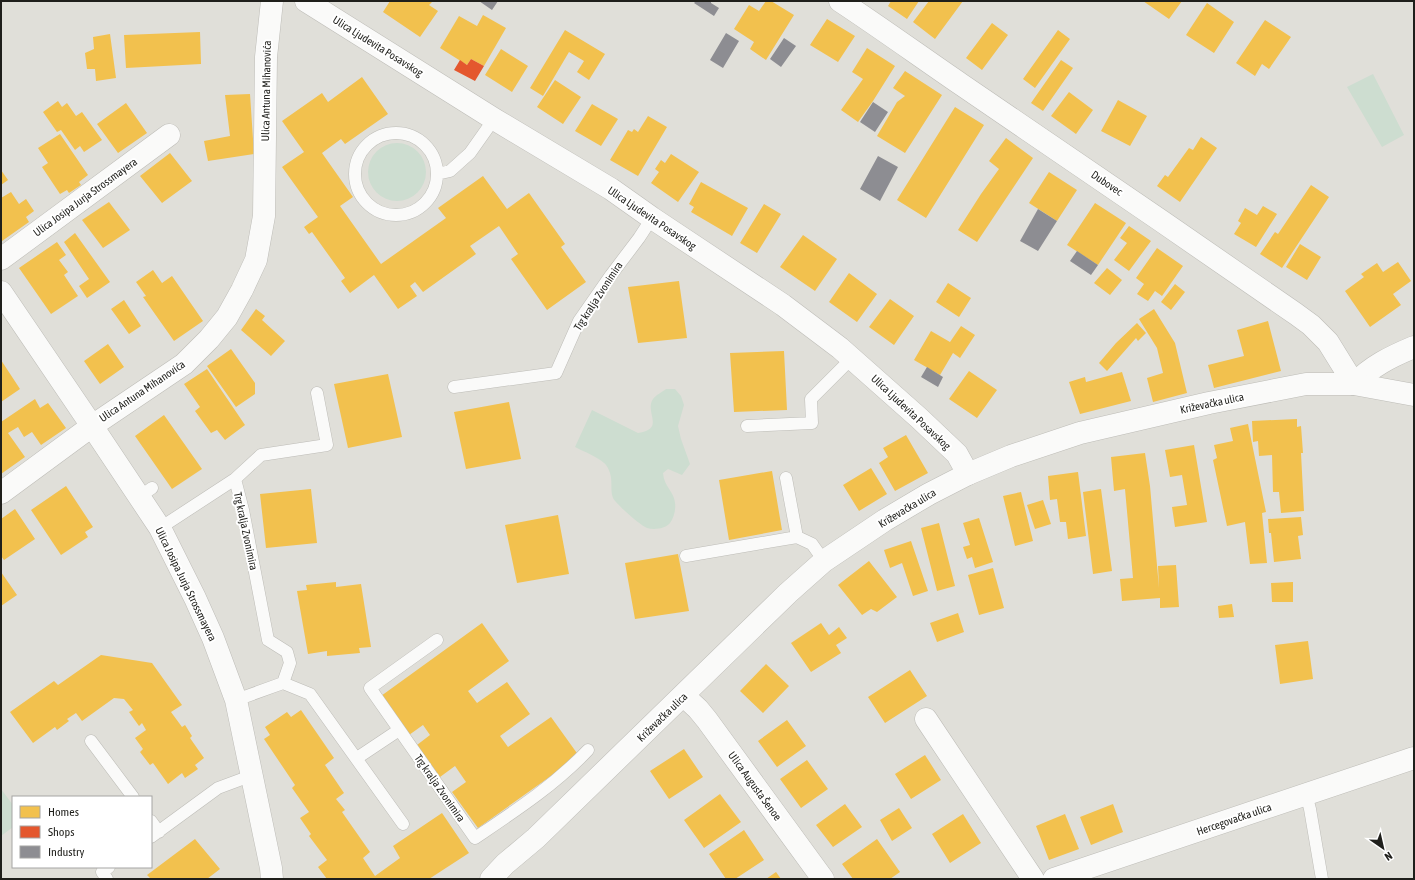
<svg xmlns="http://www.w3.org/2000/svg" width="1415" height="880" font-family="'Asap Condensed',sans-serif">
  <rect width="100%" height="100%" fill="#e0dfd9"/>
  <!-- green -->
  <path fill="#cdddd0" d="M1373,74l31,61 -22,12 -35,-60z
    M368 172a29 29 0 1 1 58 0a29 29 0 1 1-58 0Z
    M666,389h9l6,7 3,9 -6,21 3,13 9,25 -8,11 -14,-6 -5,4c1,14 11,18 12,30 1,6 -1,15 -5,20 -5,6 -16,7 -23,5 -6,-2 -31,-24 -34,-30 -4,-10 2,-20 -7,-33 -4,-6 -23,-14 -31,-18l17,-37 46,23c28,-4 6,-21 15,-34 3,-4 9,-7 13,-10z
    M1,789l12,16v22l-12,9z"/>
  <!-- homes -->
  <path fill="#f2c14e" d="M390,1h40l2,1 -3,3 9,6 -18,26 -37,-25z
    M766,1h5l23,14 -28,45 -16,-11 4,-7 -20,-13 15,-24 10,6z
    M891,1h28l-12,18 -19,-13z
    M929,1h34l-28,38 -22,-17z
    M1143,1h39l-13,18z
    M1207,3l27,19 -20,31 -28,-18z
    M483,15l23,13 -22,38 -13,-7 -4,6 -27,-17 19,-32 18,10z
    M827,19l28,17 -17,26 -28,-17z
    M1265,20l26,17 -22,32 -7,-5 -7,12 -19,-13z
    M992,23l16,12 -26,35 -16,-12z
    M565,30l40,24 -16,26 -12,-8 7,-11 -15,-9 -26,44 -13,-8z
    M1058,30l12,9 -35,49 -12,-9z
    M200,32l1,32 -75,4 -2,-33z
    M110,34l6,44 -20,3 -1,-12h-8l-2,-16 9,-4 -1,-12z
    M867,48l28,18 -22,35 -15,21 -17,-12 22,-31 -11,-7z
    M501,49l27,17 -16,26 -27,-17z
    M1061,60l12,8 -30,43 -12,-8z
    M905,71l37,24 -37,58 -28,-17 20,-34 8,-6 -12,-8z
    M362,77l26,37 -43,30 -4,-5 -19,14 31,44 -13,9 41,58 65,-46 -8,-10 45,-32 24,33 22,-16 36,51 -4,3 25,35 -39,28 -36,-51 7,-5 -19,-28 -29,20 6,8 -53,38 -8,-10 -5,4 7,10 -19,13 -24,-34 -24,18 -9,-12 4,-3 -33,-46 -3,2 -5,-7 14,-10 -36,-50 22,-15 -22,-31 40,-28 6,9z
    M555,80l26,17 -18,27 -26,-17z
    M1069,92l24,18 -17,24 -25,-18z
    M250,94l4,60 -46,7 -4,-20 26,-5 -5,-41z
    M1118,100l29,16 -17,30 -29,-15z
    M58,101l4,6 5,-4 9,13 6,-4 20,28 -18,12 -4,-6 -5,4 -14,-20 -4,2 -14,-20z
    M126,103l21,30 -29,20 -21,-29z
    M592,104l26,15 -17,27 -26,-15z
    M955,107l29,18 -58,93 -29,-18z
    M648,116l19,11 -29,49 -28,-16 18,-30 4,2 2,-3 4,3z
    M60,134l28,41 -9,7 2,3 -12,8 -2,-3 -7,4 -18,-27 6,-4 -10,-15z
    M1201,137l16,11 -37,54 -23,-16 8,-11 3,2 21,-29 4,2z
    M1006,138l27,20 -56,84 -19,-12 23,-36 18,-25 -10,-8z
    M170,153l22,28 -30,22 -22,-27z
    M671,154l28,18 -21,30 -27,-19 8,-11 -4,-3 6,-9 4,3z
    M1,170l7,10 -7,5z
    M1049,172l28,18 -20,31 -28,-18z
    M701,182l47,26 -16,28 -41,-24 3,-5 -5,-3z
    M1311,185l18,12 -47,71 -22,-14 15,-22 3,2z
    M11,192l8,12 7,-5 8,12 -8,6 3,5 -27,19 -1,-43z
    M109,202l21,28 -27,18 -21,-28z
    M1095,203l31,20 -28,42 -31,-20z
    M764,204l17,10 -24,39 -17,-10z
    M1263,206l14,8 -21,33 -22,-13 7,-11 -3,-2 7,-13 12,7z
    M1129,226l22,15 -22,30 -15,-11 13,-17 -7,-5z
    M75,233l35,49 -23,16 -8,-12 10,-7 -25,-37z
    M803,235l34,24 -22,32 -35,-24z
    M57,242l9,13 -7,5 9,12 -4,3 14,21 -27,18 -32,-46z
    M1300,244l21,13 -14,23 -21,-13z
    M1157,248l26,18 -21,30 -7,-5 -7,10 -11,-7 7,-10 -8,-6z
    M1398,262l13,19 -18,13 8,11 -31,22 -25,-36 19,-14 -3,-3 16,-11 6,9z
    M1107,268l15,12 -12,15 -16,-12z
    M153,270l9,13 10,-7 31,45 -29,20 -31,-44 3,-1 -10,-14z
    M849,273l28,21 -20,28 -28,-20z
    M679,281l8,57 -49,5 -10,-56z
    M948,283l23,15 -12,19 -23,-15z
    M1175,284l10,8 -14,18 -10,-8z
    M890,299l24,17 -20,29 -25,-18z
    M124,300l17,26 -12,8 -18,-25z
    M256,309l9,7 -3,4 23,21 -14,15 -30,-26z
    M1154,309l21,34 12,50 -34,9 -6,-24 16,-5 -6,-25 -18,-29z
    M1268,321l13,50 -67,17 -6,-23 36,-9 -7,-26z
    M1137,323l9,10 -8,8 -2,-3 -29,33 -8,-8 17,-20z
    M961,326l14,9 -15,23 -7,-5 -13,22 -26,-15 17,-29 19,11z
    M108,344l16,23 -24,17 -16,-23z
    M231,349l24,34v11l-19,13 -29,-41z
    M784,351l3,59 -53,2 -4,-59z
    M1,360l19,29 -19,13z
    M207,369l38,56 -20,15 -8,-10 -6,3 -16,-22 5,-4 -16,-23z
    M969,371l28,19 -20,28 -28,-19z
    M1122,372l9,29 -51,13 -11,-32 16,-5 1,5z
    M388,374l14,63 -54,11 -14,-64z
    M35,399l5,9 8,-5 18,25 -25,17 -9,-13 -8,5 -6,-10 -10,6 17,24 -24,17v-52z
    M509,402l12,57 -55,10 -12,-57z
    M164,415l38,54 -30,20 -37,-53z
    M1297,419v8l4,-1 2,27h-2l3,58 -23,2 -2,-21h-6l-1,-37 -13,1 -1,-15 -5,1 -1,-21z
    M1248,424l18,88 -4,1 5,50 -17,1 -5,-42 -18,4 -14,-66 4,-2 -3,-13 19,-4 -3,-13z
    M906,435l22,38 -33,18 -16,-28 9,-6 -5,-9z
    M1194,445l13,77 -32,5 -3,-20 15,-2 -5,-30 -12,2 -5,-27z
    M1145,453l5,33 9,102 -1,-22 18,-1 3,42 -19,1v-10l-38,3 -2,-22 13,-1 -8,-89 -11,2 -3,-34z
    M871,468l16,26 -28,17 -16,-26z
    M772,471l10,59 -53,10 -10,-60z
    M1078,472l8,64 -18,3 -2,-17h-6l-3,-23 -7,1 -2,-24z
    M66,486l27,41 -8,5 3,5 -27,18 -30,-45z
    M311,489l6,54 -51,5 -6,-54z
    M1101,489l11,82 -19,3 -10,-82z
    M1021,492l12,49 -18,5 -12,-50z
    M1043,500l8,24 -16,5 -8,-24z
    M15,509l20,30 -31,21 -3,-4v-37z
    M558,515l11,59 -52,9 -12,-58z
    M1301,517l2,18 -5,1 3,23 -27,3 -3,-29h-2l-1,-14z
    M979,518l14,44 -18,6 -3,-11 -5,2 -4,-12 7,-2 -7,-22z
    M939,523l16,63 -18,5 -16,-63z
    M911,541l17,50 -15,5 -11,-33 -12,5 -6,-18z
    M678,554l11,57 -54,8 -10,-56z
    M869,561l28,36 -20,15 -6,-3 -9,6 -24,-30z
    M993,568l11,40 -25,7 -11,-40z
    M1,572l16,23 -16,11z
    M336,582v5l25,-3 10,63 -12,1 1,5 -33,3v-5l-19,3 -11,-63 10,-1 -1,-5z
    M1293,582v20h-21l-1,-19z
    M1232,604l2,13 -15,1 -1,-12z
    M958,613l6,19 -27,10 -7,-19z
    M482,623l27,38 -41,30 9,12 30,-21 23,32 -30,22 8,11 43,-30 28,39 -101,72 -26,-36 14,-10 -11,-16 -15,11 -23,-32 13,-10 -7,-10 -14,10 -28,-39z
    M821,623l8,12 10,-8 8,11 -11,7 5,8 -30,19 -20,-29z
    M1308,641l5,38 -33,5 -5,-39z
    M101,655l51,8 30,42 -11,7 11,15 3,-2 7,11 -2,2 14,20 -9,7 3,4 -13,9 -3,-5 -14,11 -15,-21 -3,2 -10,-13 3,-3 -8,-11 11,-8 -4,-7 -3,3 -10,-14 4,-2 -9,-11 -10,-1 -32,23 -6,-8 -9,6 2,2 -12,9 -2,-3 -22,16 -23,-31 44,-31 4,4z
    M766,664l23,22 -26,27 -23,-22z
    M910,670l17,26 -42,27 -17,-26z
    M301,710l33,48 -9,7 19,28 -8,6 9,11 -3,2 28,40 -7,6 12,18 25,-18 -7,-12 49,-33 27,40 -40,26h-102l-9,-12 9,-7 -18,-24 2,-2 -11,-16 9,-6 -17,-24 3,-3 -31,-46 6,-4 -5,-8 22,-15 4,5z
    M787,720l19,26 -29,21 -19,-26z
    M684,749l19,28 -34,22 -19,-28z
    M925,755l16,25 -30,19 -16,-25z
    M807,760l21,29 -27,19 -21,-29z
    M720,794l21,28 -37,26 -20,-28z
    M845,804l17,23 -29,20 -17,-22z
    M1113,804l10,28 -32,13 -11,-28z
    M899,808l13,20 -20,13 -12,-21z
    M963,814l18,29 -31,20 -18,-29z
    M1065,814l14,35 -30,11 -13,-34z
    M744,830l20,30 -29,19h-9l-17,-25z
    M195,839l25,30 -13,10h-56l-4,-4z
    M877,839l23,33 -10,7h-37l-11,-15z
    M776,872l5,7h-15z"/>
  <!-- shops -->
  <path fill="#e4572e" d="M471,59l13,7 -9,15 -21,-11 6,-10 7,5z"/>
  <!-- industry -->
  <path fill="#8d8d92" d="M479,1h19l-6,9z
    M696,1h15v2l8,5 -5,8 -20,-13z
    M726,33l13,8 -16,27 -13,-8z
    M784,38l12,8 -15,21 -11,-8z
    M873,102l15,10 -13,20 -15,-10z
    M878,156l20,11 -18,34 -20,-12z
    M1038,209l19,12 -19,30 -18,-10z
    M1077,251l21,14 -7,10 -21,-14z
    M927,367l16,10 -5,10 -17,-10z"/>
  <g fill="none" stroke-linecap="round" stroke-linejoin="round">
    <defs>
      <path id="service" d="M355 174a41 41 0 1 1 82 0a41 41 0 1 1-82 0Z
        M437,174l13,-3 20,-18 24,-34
        M454,387l102,-14 23,-52 32,-46 28,-37 13,-20
        M747,426l65,-3 -1,-24 41,-41
        M786,478l11,59 15,7 12,17
        M235,479l26,-24 66,-10 -10,-52
        M139,497l13,-9
        M160,528l75,-49 8,31 25,130 19,12 3,11 -7,20 -47,17
        M686,556l111,-19
        M437,640l-67,48 105,150c40,-27 80,-53 113,-88
        M283,683l27,11 93,130
        M91,741l42,56
        M357,758l42,-28
        M1306,794l4,15 12,70
        M151,821l8,11
        M151,837l67,-49 35,-13
        M107,879l-5,-7 7,-5"/>
      <path id="minor" d="M306,1l188,118 117,70 41,29 131,87 57,43 79,70 38,36 11,20
        M1,259l168,-124
        M1,292l91,134 68,102 35,70 18,40 23,62 35,168 1,11
        M1354,384c18,-18 36,-27 60,-37
        M1,493l91,-67 92,-62 25,-25 18,-22 15,-27 14,-30 8,-44 2,-159 6,-56
        M684,696l14,13 9,11 116,159
        M926,719l107,160
        M1054,879l360,-121"/>
      <path id="secondary" d="M840,1c41,27 81,56 122,84 112,76 223,152 334,229l15,11 17,17 26,42
        M491,879l14,-15 31,-26 252,-245 36,-32 61,-41 44,-26 39,-20 43,-18 69,-23 129,-30 97,-19h48l60,11"/>
    </defs>
    <!-- service casing -->
    <use href="#service" stroke="#bdbcb7" stroke-width="13"/>
    <!-- minor casing -->
    <use href="#minor" stroke="#bdbcb7" stroke-width="23"/>
    <!-- secondary casing -->
    <use href="#secondary" stroke="#bdbcb7" stroke-width="23"/>
    <!-- service -->
    <use href="#service" stroke="#fafaf9" stroke-width="12"/>
    <!-- minor -->
    <use href="#minor" stroke="#fafaf9" stroke-width="22"/>
    <!-- secondary -->
    <use href="#secondary" stroke="#fafaf9" stroke-width="22"/>
  </g>
  <g text-anchor="middle" dominant-baseline="central" stroke-width="4" stroke-linejoin="round" paint-order="stroke">
    <!-- street labels -->
    <g font-size="11" fill="#1f1f1b" stroke="#fff">
      <text transform="translate(378 46) rotate(32)">Ulica Ljudevita Posavskog</text>
      <text transform="translate(266 91) rotate(-89)">Ulica Antuna Mihanovića</text>
      <text transform="translate(1107 183) rotate(34)">Dubovec</text>
      <text transform="translate(85 197) rotate(-36)">Ulica Josipa Jurja Strossmayera</text>
      <text transform="translate(652 218) rotate(34)">Ulica Ljudevita Posavskog</text>
      <text transform="translate(598 296) rotate(-57)">Trg kralja Zvonimira</text>
      <text transform="translate(142 391) rotate(-34)">Ulica Antuna Mihanovića</text>
      <text transform="translate(1212 403) rotate(-12)">Križevačka ulica</text>
      <text transform="translate(911 412) rotate(43)">Ulica Ljudevita Posavskog</text>
      <text transform="translate(907 508) rotate(-31)">Križevačka ulica</text>
      <text transform="translate(246 531) rotate(78)">Trg kralja Zvonimira</text>
      <text transform="translate(186 584) rotate(64)">Ulica Josipa Jurja Strossmayera</text>
      <text transform="translate(662 717) rotate(-44)">Križevačka ulica</text>
      <text transform="translate(755 786) rotate(54)">Ulica Augusta Šenoe</text>
      <text transform="translate(440 788) rotate(55)">Trg kralja Zvonimira</text>
      <text transform="translate(1234 819) rotate(-19)">Hercegovačka ulica</text>
    </g>
  </g>
  <!-- border -->
  <rect width="1415" height="880" fill="none" stroke="#1f1f1b" stroke-width="4"/>
  <!-- legend -->
  <rect x="12" y="796" width="140" height="72" fill="#ffffff" stroke="#a5a5a4"/>
  <rect x="20" y="806" width="20" height="12" fill="#f2c14e" stroke="#a5a5a4"/>
  <text x="48" y="816" font-size="12" fill="#1f1f1b">Homes</text>
  <rect x="20" y="826" width="20" height="12" fill="#e4572e" stroke="#a5a5a4"/>
  <text x="48" y="836" font-size="12" fill="#1f1f1b">Shops</text>
  <rect x="20" y="846" width="20" height="12" fill="#8d8d92" stroke="#a5a5a4"/>
  <text x="48" y="856" font-size="12" fill="#1f1f1b">Industry</text>
  <!-- north arrow -->
  <g transform="translate(1383 848) rotate(146)" stroke="#ffffff" stroke-width="3" paint-order="stroke">
  <path d="M0-3L7 15L0 10L-7 15Z" fill="#1f1f1b"/>
  <text y="-6" font-size="11" font-weight="bold" text-anchor="middle" fill="#1f1f1b">N</text>
  </g>
</svg>
